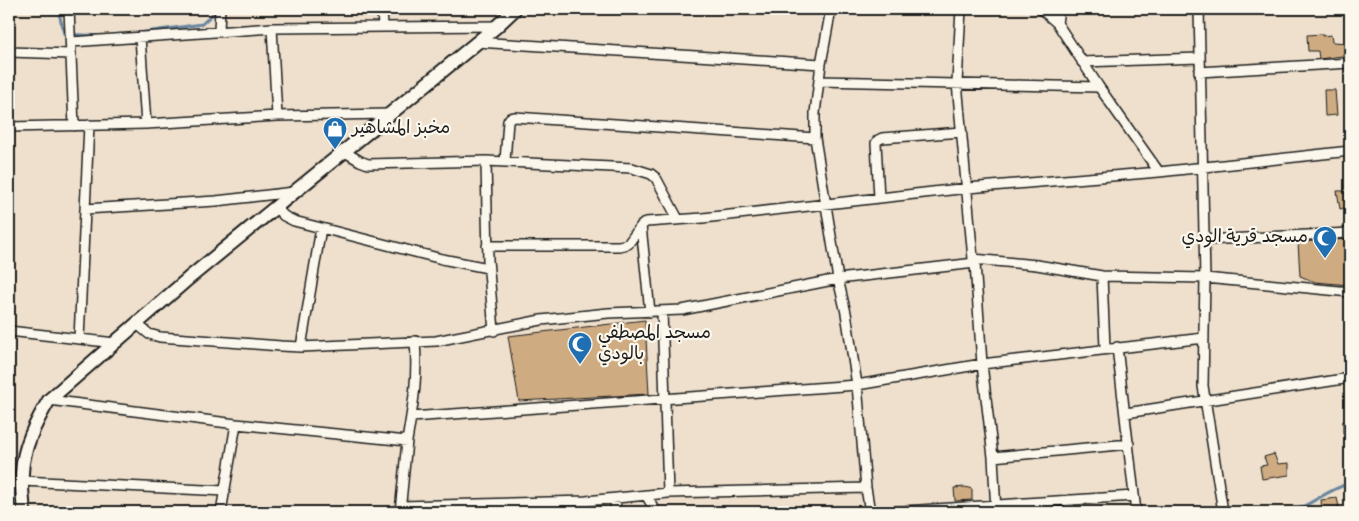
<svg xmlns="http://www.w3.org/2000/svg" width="1359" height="521" font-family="'Indie Flower','Playpen Sans Arabic',sans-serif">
  <rect width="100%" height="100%" fill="#eee0cc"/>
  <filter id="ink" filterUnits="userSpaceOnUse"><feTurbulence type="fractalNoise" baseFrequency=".02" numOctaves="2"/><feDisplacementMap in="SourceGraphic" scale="10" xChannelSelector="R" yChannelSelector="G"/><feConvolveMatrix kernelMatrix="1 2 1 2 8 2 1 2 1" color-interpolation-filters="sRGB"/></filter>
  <g filter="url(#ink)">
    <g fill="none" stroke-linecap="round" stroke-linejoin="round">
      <!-- stream -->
      <path stroke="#6986a0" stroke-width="3" d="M26,9l33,4 5,21 40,2
        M138,33l64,-9 16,-15
        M1292,512c21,-9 36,-22 58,-29"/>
    </g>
    <!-- building -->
    <path fill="#cfab81" stroke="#1c1c1c" d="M1322,34v2l9,-1 1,7 18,1v12l-31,4 -1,-8h-10l-1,-16z
      M1324,90h11l2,25 -12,1z
      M1337,191h8l3,16 -8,2z
      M1350,239v46l-35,-3 -15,-6 -2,-34z
      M645,320l4,74 -130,7 -11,-65z
      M1343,421h7v13h-7z
      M1274,454l4,10 11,-1v12l-27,4 -2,-13 7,-1 -3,-8z
      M965,487l7,2v11l-17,1 -1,-13z
      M1337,498l2,9 -17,3 -1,-10z"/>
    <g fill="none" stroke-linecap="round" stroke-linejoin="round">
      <defs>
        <path id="street" d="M69,9l5,117
          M382,9l1,18
          M831,9l-10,55 -6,49v25l23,141 8,34 11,72 9,103 4,24
          M961,9l-4,74 16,176 2,4 7,101 11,93 3,55
          M1041,9l16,14 42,64 60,85 191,-21
          M1199,9l6,269 -2,108 20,126
          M1057,23l2,-14
          M272,28l5,88
          M219,31l1,-22
          M140,37l6,87
          M71,42l201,-14 225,-2
          M477,42l344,22
          M9,52l62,2
          M1082,62l117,-4
          M1199,72l151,-9
          M819,81l280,6
          M9,127l137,-3 131,-8 113,-2
          M345,152l15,9 8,3 118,-3 146,7 19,6 5,4 22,41
          M486,161l2,99 6,71
          M505,161l3,-40 2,-3 5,-1 300,21
          M879,198l-3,-55 2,-3 4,-2 80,-6
          M276,208l8,8 10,5 148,38 46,9
          M85,209l131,-8 78,-9
          M641,226l9,86
          M1204,240l146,-7
          M487,246h132l9,-2 13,-18 5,-4 57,-4 265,-30 191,-16
          M973,259l64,6 65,11 103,2 145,14
          M1102,276l3,72
          M662,311l6,182
          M137,324l12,10 11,3 121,9 20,1 135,-6 105,-21 67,-7 74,-3 156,-31 137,-16
          M9,331l106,12
          M79,339l10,-214
          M301,347l20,-119
          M1117,347l19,165
          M49,400l187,24 171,17 -7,71
          M1126,413l224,-35
          M411,417l446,-32 125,-21 222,-26
          M407,441c6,-36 11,-62 8,-100
          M993,457l136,-13
          M22,481l203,10
          M646,495l10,17
          M1069,500l1,12
          M401,506l185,-5 82,-8 198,-5
          M221,512l15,-88
          M615,512l1,-14
          M889,512l245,-16"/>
        <path id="secondary" d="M24,512c-1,-13 -3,-26 -2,-39 1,-26 14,-51 27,-73l140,-122 201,-164 107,-88 18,-17"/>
      </defs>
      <!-- street casing -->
      <use href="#street" stroke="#1c1c1c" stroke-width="12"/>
      <!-- secondary casing -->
      <use href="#secondary" stroke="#1c1c1c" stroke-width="16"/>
      <!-- street -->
      <use href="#street" stroke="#fbf7ec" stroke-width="9"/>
      <!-- secondary -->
      <use href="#secondary" stroke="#fbf7ec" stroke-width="12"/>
    </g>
  </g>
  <!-- icons -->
  <defs>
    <symbol id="shop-pin" viewBox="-11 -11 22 30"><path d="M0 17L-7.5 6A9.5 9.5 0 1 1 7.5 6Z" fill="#1f6fb2" stroke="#fbf7ec"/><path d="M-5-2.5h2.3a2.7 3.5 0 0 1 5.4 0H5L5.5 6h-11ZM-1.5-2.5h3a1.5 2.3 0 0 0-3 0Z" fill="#fff"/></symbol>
    <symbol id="mosque-pin" viewBox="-11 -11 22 30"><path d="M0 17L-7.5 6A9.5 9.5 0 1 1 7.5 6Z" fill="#1f6fb2" stroke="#fbf7ec"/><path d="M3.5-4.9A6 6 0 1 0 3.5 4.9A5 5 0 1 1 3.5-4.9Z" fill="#fff"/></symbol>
  </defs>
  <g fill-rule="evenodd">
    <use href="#shop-pin" x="321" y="115" width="28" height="38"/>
    <use href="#mosque-pin" x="1311" y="224" width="28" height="38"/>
    <use href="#mosque-pin" x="566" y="330" width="28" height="38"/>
  </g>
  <g text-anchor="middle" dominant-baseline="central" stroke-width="4.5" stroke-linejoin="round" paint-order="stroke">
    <!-- poi labels -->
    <g font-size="18" fill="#1c1c1c" stroke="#fbf7ec" text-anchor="start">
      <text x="352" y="129">مخبز المشاهير</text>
      <text x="1308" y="238" text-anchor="end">مسجد قرية الودي</text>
      <text x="598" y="334">مسجد المصطفي<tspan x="598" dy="21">بالودي</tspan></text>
    </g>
  </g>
  <!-- margin -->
  <rect width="1359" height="521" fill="none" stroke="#fbf7ec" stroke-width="30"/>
  <rect x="15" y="15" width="1329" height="491" fill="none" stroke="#1c1c1c" stroke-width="2" filter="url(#ink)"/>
</svg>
